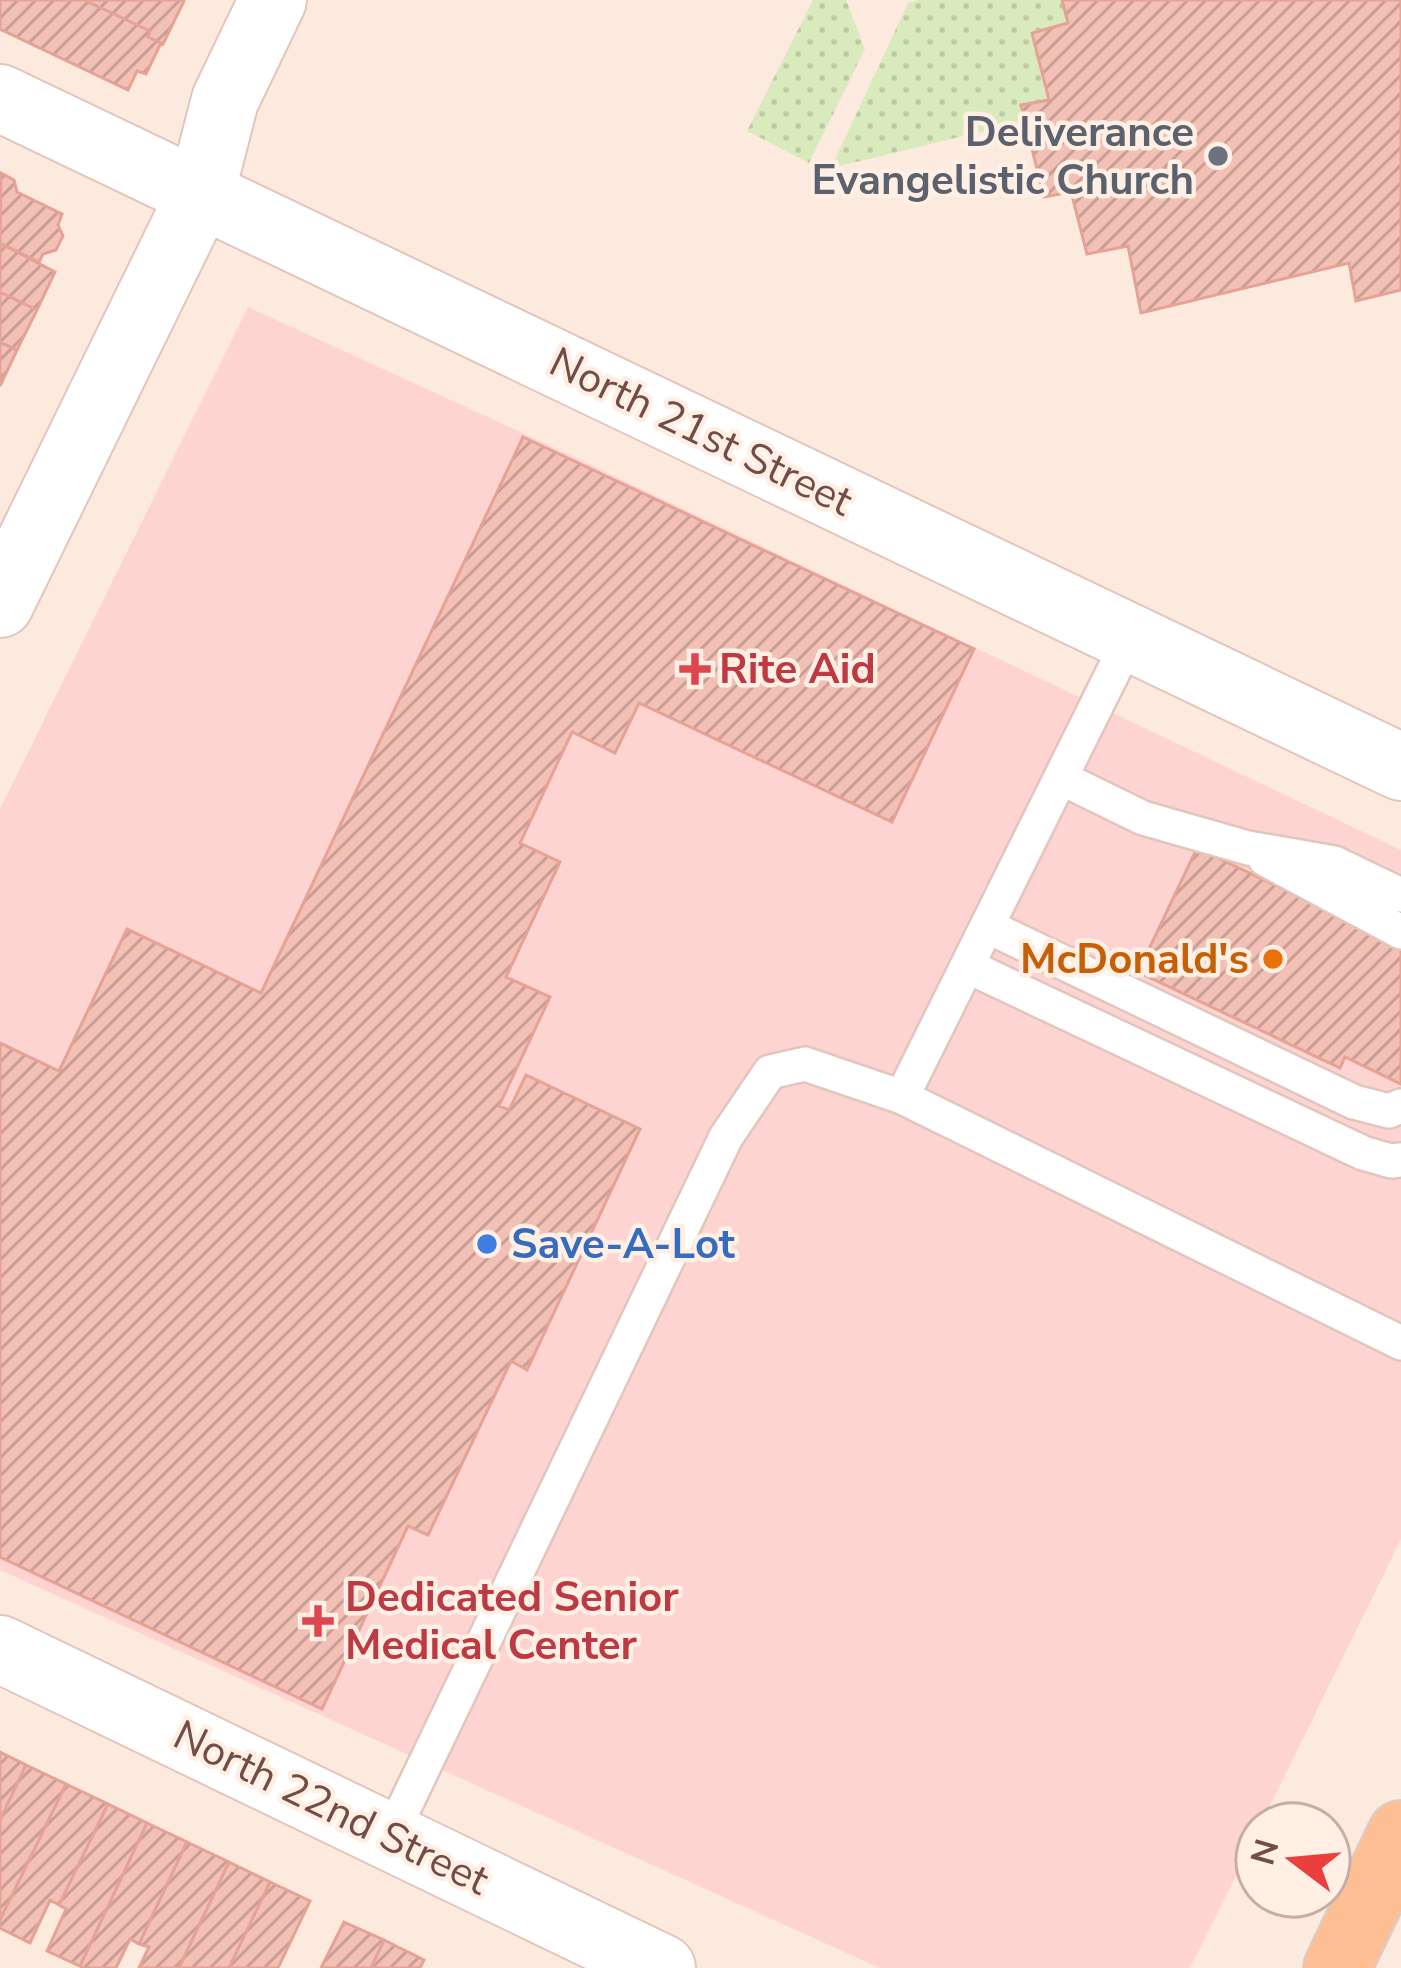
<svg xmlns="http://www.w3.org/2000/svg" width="1401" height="1968" font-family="'Nunito Sans',sans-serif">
  <defs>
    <pattern id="park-dots" width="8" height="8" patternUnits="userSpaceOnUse" patternTransform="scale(3)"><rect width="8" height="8" fill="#d9eabd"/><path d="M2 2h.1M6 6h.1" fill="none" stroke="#becaa4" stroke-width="1.8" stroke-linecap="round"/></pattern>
    <pattern id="building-hatch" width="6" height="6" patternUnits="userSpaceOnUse" patternTransform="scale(3)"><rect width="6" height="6" fill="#f2c0b5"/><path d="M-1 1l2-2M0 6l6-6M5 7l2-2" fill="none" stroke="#c89e95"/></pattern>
  </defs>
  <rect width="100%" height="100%" fill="#fdeade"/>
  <!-- commercial -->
  <path fill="#fdd4d1" d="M248,307l292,134 861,409v689l-140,285h-4v9l-67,135h-310l-880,-398v-761z"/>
  <!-- park -->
  <path fill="url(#park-dots)" d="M813,0h33l19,49 -56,114 -62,-32z
    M919,0h143l6,23 -36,10 17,67 -27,5 3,16 -194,47 77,-165z"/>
  <!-- building -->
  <path fill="url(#building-hatch)" stroke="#e5a295" stroke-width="3" d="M0,0h84l66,31 -2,6 13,6 -15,31 -9,-3 -9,19 -128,-61z
    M84,0h99l1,1 -21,43 -15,-7 2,-6z
    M1062,0h339v290l-45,11 -7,-38 -208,50 -13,-67 -41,8 -16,-62 -27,5 -23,-92 28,-5 -17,-67 36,-10z
    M1,173l13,7 3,12 45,22 -4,11 5,11 -7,14 -13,4 -4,8 -39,-19z
    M0,243l55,29 -18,38 -37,-18z
    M0,292l37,18 -20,40 -17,-8z
    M0,342l17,8 -17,36z
    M523,437l451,212 -82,173 -253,-119 -24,50 -43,-21 -52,111 40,19 -54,115 44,20 -51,109 10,4 17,-35 114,54 -113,241 -16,-9 -83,174 -20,-9 -86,183 -322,-152v-514l59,28 68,-142 134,64z
    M1197,848l204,97v139l-56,-27 -5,11 -202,-96z
    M0,1752l26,13 -26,55z
    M26,1765l40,19 -66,136v-100z
    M66,1784l42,20 -49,101 -9,-5 -20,43 -30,-15v-8z
    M108,1804l39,19 -67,143 -33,-15 19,-42 -7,-4z
    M147,1823l40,19 -48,102 -9,-5 -14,29h-33l-3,-2z
    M187,1842l42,20 -50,106h-40l10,-21 -10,-3z
    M229,1862l41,20 -41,86h-50z
    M270,1882l40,19 -32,67h-49z
    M344,1922l40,18 -13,28h-50z
    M384,1940l40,20 -4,8h-49z"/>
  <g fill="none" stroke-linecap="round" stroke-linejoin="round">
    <defs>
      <path id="lane" d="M1061,778l82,40 105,30 86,15 67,32
        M1265,859l136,73
        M987,926l367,176 35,9 12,-5
        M967,966l396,187 28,8 10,-1
        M902,1097l228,-459
        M390,1837l336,-700 44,-65 35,-8 97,33 499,246"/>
      <path id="street" d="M0,98l1401,669
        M0,604l201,-411 24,-93 48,-100
        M0,1649l662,319"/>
      <path id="primary" d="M1337,1968l64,-134"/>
    </defs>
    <!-- lane casing -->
    <use href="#lane" stroke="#e2c6bd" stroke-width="38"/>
    <!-- street casing -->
    <use href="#street" stroke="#e2c6bd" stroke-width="70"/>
    <!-- primary casing -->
    <use href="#primary" stroke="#d8cdcb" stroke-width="70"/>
    <!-- lane -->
    <use href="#lane" stroke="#fff" stroke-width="33"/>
    <!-- street -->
    <use href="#street" stroke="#fff" stroke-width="66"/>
    <!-- primary -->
    <use href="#primary" stroke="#febf94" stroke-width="66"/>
  </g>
  <!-- markers -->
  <circle fill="#6b7280" stroke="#ffefe4" stroke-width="4.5" cx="1218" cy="156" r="12"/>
  <g fill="#e0444e" stroke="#ffefe4" stroke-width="4.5">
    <path d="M689 651h12v12h12v12h-12v12h-12v-12h-12v-12h12z"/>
    <path d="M312 1603h12v12h12v12h-12v12h-12v-12h-12v-12h12z"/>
  </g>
  <circle fill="#e8710a" stroke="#ffefe4" stroke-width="4.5" cx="1273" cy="959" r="12"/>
  <circle fill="#3f7fe0" stroke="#ffefe4" stroke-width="4.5" cx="487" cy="1244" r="12"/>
  <g text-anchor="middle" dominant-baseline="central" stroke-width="9" stroke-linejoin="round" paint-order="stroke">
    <!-- worship labels -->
    <g font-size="42" font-weight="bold" fill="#5b616d" stroke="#ffefe4" text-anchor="end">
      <text x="1194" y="132">Deliverance<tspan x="1194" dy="48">Evangelistic Church</tspan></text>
    </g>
    <!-- street labels -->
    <g font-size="42" fill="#724c46" stroke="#ffefe4">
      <text transform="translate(701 432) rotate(26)">North 21st Street</text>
      <text transform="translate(331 1808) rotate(26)">North 22nd Street</text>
    </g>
    <!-- health labels -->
    <g font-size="42" font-weight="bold" fill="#be3a42" stroke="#ffefe4" text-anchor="start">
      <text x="719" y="669">Rite Aid</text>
      <text x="345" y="1597">Dedicated Senior<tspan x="345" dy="48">Medical Center</tspan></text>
    </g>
    <!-- food labels -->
    <g font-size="42" font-weight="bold" fill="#c56008" stroke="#ffefe4" text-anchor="end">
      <text x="1249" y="959">McDonald's</text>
    </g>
    <!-- shop labels -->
    <g font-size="42" font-weight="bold" fill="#366cbe" stroke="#ffefe4" text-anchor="start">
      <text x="511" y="1244">Save-A-Lot</text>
    </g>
  </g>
  <!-- north arrow -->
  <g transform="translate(1293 1860) rotate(286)"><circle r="57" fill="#ffefe4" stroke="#c7aea5" stroke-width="3"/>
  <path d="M0-9L21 45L0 30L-21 45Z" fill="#ea3f3f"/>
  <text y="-18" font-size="33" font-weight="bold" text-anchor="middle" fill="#724c46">N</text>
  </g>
</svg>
